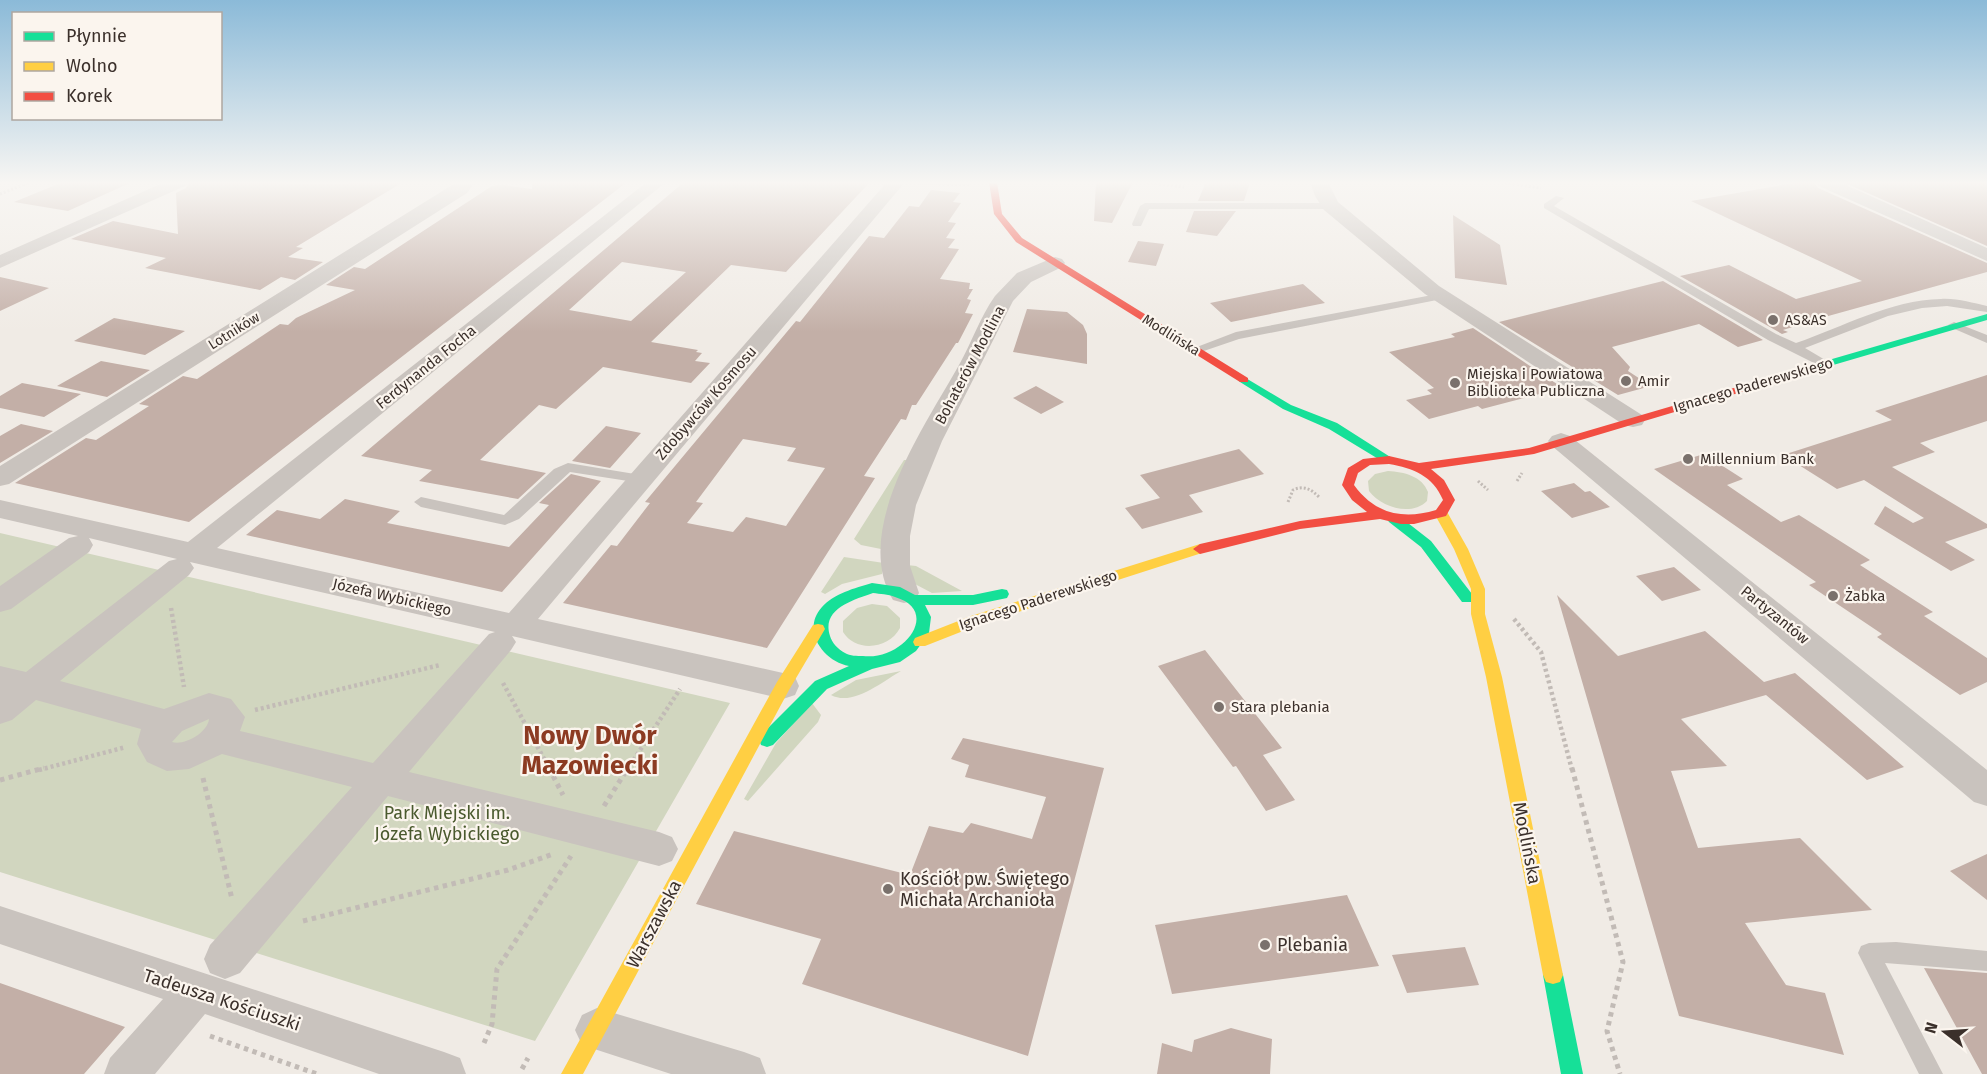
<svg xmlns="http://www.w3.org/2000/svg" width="1987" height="1074" font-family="'Fira Sans',sans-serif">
  <rect width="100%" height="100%" fill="#f0ebe5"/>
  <!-- green -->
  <path fill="#d1d6bf" d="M904,460h7l-25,90 -25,-5 -7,-6z
    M1388,471c16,1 34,5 40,21l-1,9c-16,16 -46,6 -58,-10l-1,-10 7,-7z
    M0,533l730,170 -195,338 -535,-169z
    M844,557l40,6 -2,11 -40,10 -17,10 -4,-2z
    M907,565l9,1 46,25 -30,2 -19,-10z
    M872,604l15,2 13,12v10c-11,21 -44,25 -57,4v-11l14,-13z
    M901,671c-18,10 -48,36 -70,24l25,-15z
    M812,703l9,12 -3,7 -70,79 -4,-2 32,-56z"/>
  <!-- building -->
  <path fill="#c3afa7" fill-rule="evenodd" d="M63,182h69l-64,29 -54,-9z
    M190,182l158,2 4,-2h51l-107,65 7,1 -15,9 35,5 -28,18 -14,-3 -21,13 -115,-22 21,-10 -95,-19 42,-18 65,13 -2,-41 10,-5z
    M532,182h95l-438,340 -174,-39 71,-45 10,2 53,-34 -10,-2 44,-28 14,3 83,-55 8,1 8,-7 59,-28 -29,-5 28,-18 11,2 127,-83 10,-1 30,4z
    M684,182h186l-84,90 -55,-7 -80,77 47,8 -2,2 6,1 -7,8 15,2 -19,20 -88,-16 -47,42 -17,-4 -59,55 66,13 -28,26 -99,-18 13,-11 -71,-14zM622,262l64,10 -55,49 -62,-11z
    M1096,182h37l-21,41 -18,-2z
    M1206,182h44l-6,19h-46z
    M1800,182h14l4,6 169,75v9l-166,46 -38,12 5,2 -6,2 -102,-58 49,-11 67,34 66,-18 -171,-80z
    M1843,182h144v64z
    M931,190l29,3 -7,9 8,1 -13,19 8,1 -10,15 9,1 -7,9 11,1 -19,30 30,4 -1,6h4l-6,10 4,1 -6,13 8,1 -15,29h-2l-40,62h-4l-6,15 -5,-1 -37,57 11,2 -108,170 -204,-45 48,-58 6,1 33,-43 -5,-1 151,-181 4,1 69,-86 15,2 25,-32 10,1zM743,439l53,9 -9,13 38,7 -39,58 -40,-9 -13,15 -46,-9 16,-20 -7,-1z
    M1194,211h42l-19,25 -31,-4z
    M1453,215l47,30 7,40 -52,-7z
    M1138,241l26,3 -8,22 -28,-4z
    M0,277l49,11 -49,23z
    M1663,281l100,59 -25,7 -39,-23 -87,23 18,20 -2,4 23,15 -33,9 -119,-73z
    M1303,284l22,19 -94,19 -21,-19z
    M1027,309l40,3 16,13 4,9v30l-74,-12z
    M114,318l71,13 -40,24 -71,-14z
    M1473,328l90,60 -81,21 -4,-3 -49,13 -23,-19 26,-6 -5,-4 7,-2 -45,-36 66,-15 -4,-3z
    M101,361l49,9 -43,27 -50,-11z
    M1987,375v46l-67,22 15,9 -43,15 95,57v4l-42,14 30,18 -24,11 -77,-47 11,-18 28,17 11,-5 -60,-38 -27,9 -54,-34 109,-35 -17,-9z
    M22,383l59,11 -37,23 -44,-9v-12z
    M1036,386l28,16 -23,12 -28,-16z
    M21,424l32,7 -53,32v-27z
    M606,426l35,7 -31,35 -38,-7z
    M1239,449l25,25 -75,21 14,17 -61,17 -17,-21 35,-10 -20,-23z
    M1704,454l39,25 -16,6 54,37 18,-7 71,45 -10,5 73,47 -9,4 63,42v24l-27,13 -83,-58 5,-3 -73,-49 7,-3 -162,-113z
    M571,474l30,7 -99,111 -256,-57 31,-25 43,9 25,-20 55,12 -13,12 122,24 40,-42 -10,-2z
    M1574,483l11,9 5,-1 20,16 -38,11 -31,-27z
    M1674,567l27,23 -39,11 -26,-25z
    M1557,595l61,61 87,-25 59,51 31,-9 109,94 -37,13 -101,-85 -85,24 46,47 -56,5 27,77 102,-10 72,72 -127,13 41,62 39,8 19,62 -165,-39z
    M1205,650l77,98 -19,7 32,45 -29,11 -30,-45 -3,1 -75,-101z
    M963,738l141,30 -76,288 -226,-72 19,-45 -125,-35 38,-73 176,44 19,-49 34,7 8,-10 61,16 14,-42 -81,-20 4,-12 -18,-6z
    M1987,854v46l-37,-29z
    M1347,895l32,71 -207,28 -17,-69z
    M1465,947l14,38 -72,8 -15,-38z
    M1924,968l63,5v101h-5z
    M0,983l125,44 -41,47h-84z
    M1231,1028l41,11 -2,35h-113l5,-31 30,9 2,-12z"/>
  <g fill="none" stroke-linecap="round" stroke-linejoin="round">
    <!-- path-far2 -->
    <path stroke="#c2bbb6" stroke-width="3" stroke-dasharray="2 2" stroke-linecap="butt" d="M1143,182l41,5
      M1501,182l40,6
      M919,183l52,2
      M0,194l30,-12
      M1478,481l10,9
      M1517,481l5,-8
      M1288,502l5,-12c11,-5 18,-1 26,7"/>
    <!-- path-far1 -->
    <path stroke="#c2bbb6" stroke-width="4.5" stroke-dasharray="3 3" stroke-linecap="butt" d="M171,608l13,79
      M1514,619l27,33 31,118
      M503,683l47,87
      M255,710l185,-45
      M39,770l87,-23
      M627,770l53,-81"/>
    <!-- path -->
    <path stroke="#c2bbb6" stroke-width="5" stroke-dasharray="4.5 4.5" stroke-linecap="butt" d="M549,768l14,27
      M1572,768l51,194 -16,69 13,43
      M203,778l29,121
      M0,780l44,-12
      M604,806l24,-38
      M303,921l205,-51 45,-16
      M210,1036l107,38
      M484,1043l8,-19 5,-55 74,-113
      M522,1069l6,-11"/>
    <!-- lane -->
    <path fill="#c9c3be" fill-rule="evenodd" d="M1556,196l8,2 -10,8 222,128 20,9c47,-16 94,-43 145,-44 16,-1 31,4 46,7v6l-40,-6 -25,2 -34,8 -83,32 27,16 -2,3h-8l-54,-27 -224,-132v-4z
      M1145,203h186l5,3 -5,3h-182l-8,17h-8l-1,-2 8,-18z
      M1443,293l6,3 -2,2 -208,41 -44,15 -6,-4 47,-18z
      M1954,322l33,13v8l-37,-16 -2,-2z
      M568,463l73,12 7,4 -7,4 -71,-11 -51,47 -14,6 -84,-18 -7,-5 7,-5 83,18 50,-46z
      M1896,942l91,9v20l-102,-8 58,111h-24l-61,-121 3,-7 8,-3z"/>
    <!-- street -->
    <path fill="#c9c3be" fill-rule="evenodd" d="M165,182h23l-3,4 -185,82v-13z
      M457,182h18l-8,11 -458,291 -9,2v-20z
      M647,182h19l-449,366 292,65 378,-431h18l-367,437 245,54 12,4 4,9 -4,9 -12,4 -271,-63 4,6 -5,8 -102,122 250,60 13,5 6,12 -6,12 -13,5 -271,-70 -148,177 -15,6 -15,-6 -6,-14 6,-14 142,-158 -130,-33 -33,15 -22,2 -20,-9 -10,-18 4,-15 -105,-29 -24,20 -12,4v-58l26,6 143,-111 8,-2 -88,-21 4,7 -4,7 -78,57 -11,3v-26l69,-48 9,-2 -78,-18v-18l188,42zM190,562l305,70 -6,2 -116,129 -133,-32 5,-14 -14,-18 -22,-6 -45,16 -104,-28 129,-106 5,-7zM209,719c-1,13 -24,27 -37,23l10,-11z
      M1310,182h18l10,20 101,84 203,129 3,5 -3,5 -9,2 -9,-2 -199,-131 -101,-84 -9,-14z
      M1816,182h23l148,66v13l-168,-75z
      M1055,257l7,2 3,4 -3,4 -31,15 -18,19 -71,140 -26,64 -6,31v30l9,27 -4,7 -11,3 -11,-3c-42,-70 32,-174 66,-235 13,-23 21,-48 36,-69l22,-23z
      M1561,433l9,3 417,334v36l-13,-4 -422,-356 -4,-5 4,-5z
      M0,906l444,146 16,6 6,16h-87l-174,-60 -50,60h-51l6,-16 53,-59 -163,-55z
      M597,1008l147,44 16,6 6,16h-95l-89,-29 -7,-15 7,-15z"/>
    <!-- fast -->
    <path fill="#16e098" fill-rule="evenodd" d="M1987,314v6l-205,60h-8l-2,-2 2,-2z
      M1244,377l47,28 46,18 58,37 -6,4 -4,-1 -56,-34 -46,-20 -43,-27 -2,-2z
      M1394,515l5,1 32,25 41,53 2,4 -2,4h-10l-41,-55 -32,-25 -2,-3z
      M872,583l28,4 15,8h58l29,-6 5,1 2,4 -2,4 -34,7h-48l6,12 -2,16 -13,18 -16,11 -28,7 -45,20 -54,56 -6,2 -6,-2 -2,-5 2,-5 54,-54 34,-15c-26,-5 -48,-36 -27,-59 11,-13 33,-19 50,-24zM873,593c7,1 15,1 22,4 47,14 8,64 -32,59 -6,0 -13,0 -18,-3 -7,-4 -13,-10 -15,-17 -9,-27 23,-36 43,-43z
      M1553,966l7,2 3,7 20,99h-22l-18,-99 3,-7z"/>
    <!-- slow -->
    <path fill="#ffcf43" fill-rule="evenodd" d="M1441,509l5,1 22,39 17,40v25l17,63 61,298 -3,7 -7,2 -7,-2 -3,-7 -57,-298 -15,-63v-25l-17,-40 -20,-36z
      M1200,544l7,5 -2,3 -224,72 -56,22h-10l-2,-4 2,-4 56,-22z
      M818,624l5,1 2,4 -36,61 -206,384h-22l216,-392 36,-57z"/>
    <!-- jam -->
    <path fill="#f24e42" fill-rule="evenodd" d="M989,182h8l5,32 20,24 226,140v4h-8l-224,-140 -22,-28z
      M1778,375l4,1v4l-248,74 -103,15 13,11 11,20 -9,16 -32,8h-13l-21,-5 -80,10 -100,25 -7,-5 7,-5 100,-23 67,-9 -15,-12 -10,-15 6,-17 15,-9 26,-3 30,7 110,-15zM1389,464c24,4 44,12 54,36l-7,10c-33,10 -61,4 -82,-25l4,-12 12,-8z"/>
  </g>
  <!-- sky -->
  <linearGradient id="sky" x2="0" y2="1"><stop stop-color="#8bbad8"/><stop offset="0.55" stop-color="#f8f6f3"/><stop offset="1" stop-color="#f8f6f3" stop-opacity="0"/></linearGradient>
  <rect width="1987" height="332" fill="url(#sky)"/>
  <!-- markers -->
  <g fill="#7a716c" stroke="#fbf5ee" stroke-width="2">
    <circle cx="1773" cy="320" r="6"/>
    <circle cx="1626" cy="381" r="6"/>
    <circle cx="1455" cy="383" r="6"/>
    <circle cx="1688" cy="459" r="6"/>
    <circle cx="1833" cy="596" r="6"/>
    <circle cx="1219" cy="707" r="6"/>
    <circle cx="888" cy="889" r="6"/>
    <circle cx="1265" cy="945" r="6"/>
  </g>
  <g text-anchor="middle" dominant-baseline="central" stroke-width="4.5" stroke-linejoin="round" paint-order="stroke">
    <!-- far-poi labels -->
    <g font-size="14" fill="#3b302b" stroke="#fbf5ee" text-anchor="start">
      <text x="1785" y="320">AS&amp;AS</text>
    </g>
    <!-- far-street labels -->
    <g font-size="14" fill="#3b302b" stroke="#fbf5ee">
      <text transform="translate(234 331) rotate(-32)">Lotników</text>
      <text transform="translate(1171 335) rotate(32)">Modlińska</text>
    </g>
    <!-- street labels -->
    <g font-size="15" fill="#3b302b" stroke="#fbf5ee">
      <text transform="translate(970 365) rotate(-62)">Bohaterów Modlina</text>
      <text transform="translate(426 367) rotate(-39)">Ferdynanda Focha</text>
      <text transform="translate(1753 385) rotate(-16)">Ignacego Paderewskiego</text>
      <text transform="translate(706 403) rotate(-49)">Zdobywców Kosmosu</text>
      <text transform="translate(392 597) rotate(13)">Józefa Wybickiego</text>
      <text transform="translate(1038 600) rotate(-18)">Ignacego Paderewskiego</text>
      <text transform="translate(1775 615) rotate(39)">Partyzantów</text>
    </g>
    <!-- poi labels -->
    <g font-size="15" fill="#3b302b" stroke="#fbf5ee" text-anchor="start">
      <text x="1467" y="374">Miejska i Powiatowa<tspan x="1467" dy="17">Biblioteka Publiczna</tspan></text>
      <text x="1638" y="381">Amir</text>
      <text x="1700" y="459">Millennium Bank</text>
      <text x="1845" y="596">Żabka</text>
      <text x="1231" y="707">Stara plebania</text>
    </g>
    <!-- near-park labels -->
    <g font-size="18" fill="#4a5a2e" stroke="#fbf5ee">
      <text x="447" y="813">Park Miejski im.<tspan x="447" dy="21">Józefa Wybickiego</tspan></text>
    </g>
    <!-- near-street labels -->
    <g font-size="18" fill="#3b302b" stroke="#fbf5ee">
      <text transform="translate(1527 843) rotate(79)">Modlińska</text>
      <text transform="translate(654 924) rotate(-62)">Warszawska</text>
      <text transform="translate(222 1000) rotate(18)">Tadeusza Kościuszki</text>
    </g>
    <!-- near-poi labels -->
    <g font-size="18" fill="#3b302b" stroke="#fbf5ee" text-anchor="start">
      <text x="900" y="879">Kościół pw. Świętego<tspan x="900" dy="21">Michała Archanioła</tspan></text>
      <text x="1277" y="945">Plebania</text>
    </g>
    <!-- near-district labels -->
    <g font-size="26" font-weight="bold" fill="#8c3b22" stroke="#fbf5ee">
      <text x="590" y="735">Nowy Dwór<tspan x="590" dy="30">Mazowiecki</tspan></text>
    </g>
  </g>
  <!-- legend -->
  <rect x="12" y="12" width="210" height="108" fill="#fbf5ee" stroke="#aea6a0" stroke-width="1.5"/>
  <rect x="24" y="32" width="30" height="9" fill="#16e098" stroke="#aea6a0" stroke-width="1.5"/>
  <text x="66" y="42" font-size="18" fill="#3b302b">Płynnie</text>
  <rect x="24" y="62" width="30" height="9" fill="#ffcf43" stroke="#aea6a0" stroke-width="1.5"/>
  <text x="66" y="72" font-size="18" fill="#3b302b">Wolno</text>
  <rect x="24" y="92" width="30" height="9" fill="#f24e42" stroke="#aea6a0" stroke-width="1.5"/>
  <text x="66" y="102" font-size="18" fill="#3b302b">Korek</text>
  <!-- north arrow -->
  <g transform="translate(1945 1032) rotate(287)" stroke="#fbf5ee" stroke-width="4.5" paint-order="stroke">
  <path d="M0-4.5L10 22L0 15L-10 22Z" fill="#3b302b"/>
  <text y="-9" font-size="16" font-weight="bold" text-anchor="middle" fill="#3b302b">N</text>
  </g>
</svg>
